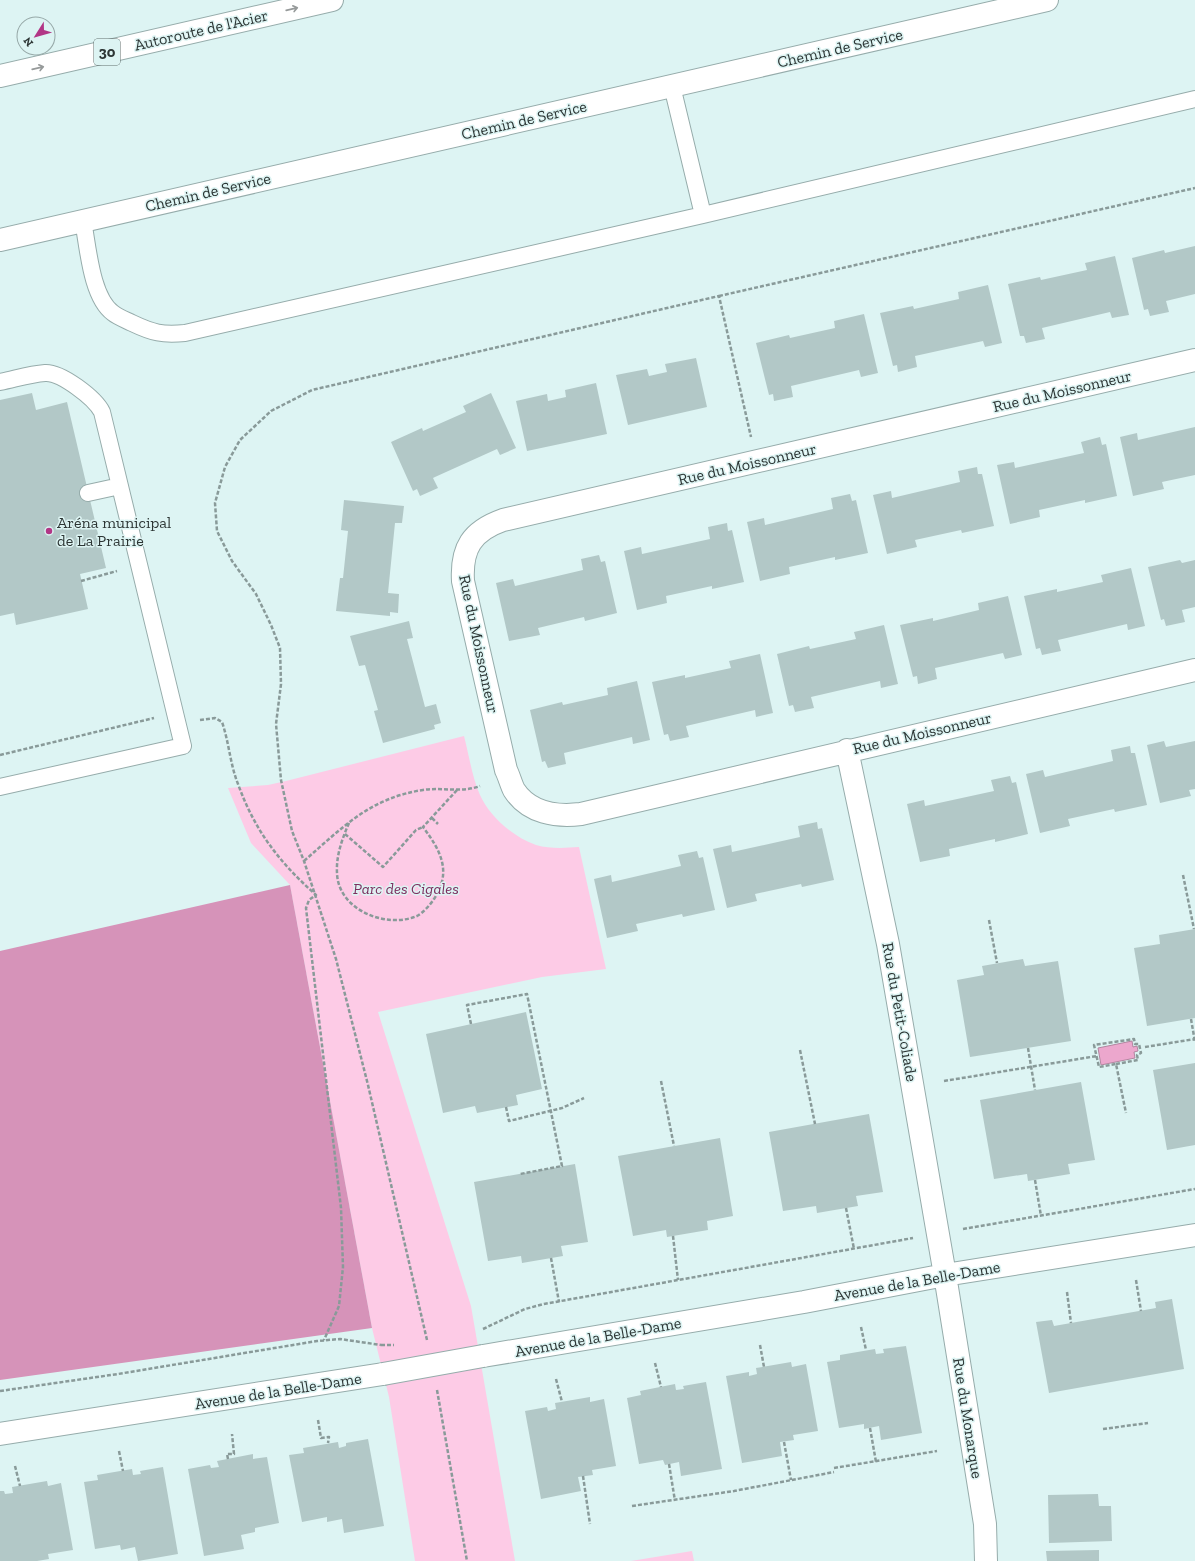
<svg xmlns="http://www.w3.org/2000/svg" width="1195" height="1561" font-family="'Zilla Slab',serif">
  <rect width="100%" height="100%" fill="#ddf4f3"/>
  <!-- green -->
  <path fill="#fdcbe6" d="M464,736c5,19 8,41 16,59 10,22 33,42 56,50 14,4 29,3 43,2l27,122 -64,8 -164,35 93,294 44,255h-100l-26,-164 -17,-69 -82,-443 -39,-42 -23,-55 40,-3 18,-4z
    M692,1551l2,10h-63z"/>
  <!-- forest -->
  <path fill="#d693b9" d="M290,885l82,443 -372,52v-429z"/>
  <!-- water -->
  <path fill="#eca7cd" stroke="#b2859f" d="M1132,1041l1,6 4,-1 1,5 -4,1 1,6 -34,7 -3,-17z"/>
  <!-- building -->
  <path fill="#b2c8c7" d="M1195,246v48l-29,7 3,11 -19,4 -2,-7 -4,1 -12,-52 32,-8 1,3z
    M1115,256l14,59 -17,3 -2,-6 -68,16 3,11 -19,4 -2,-7h-4l-12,-52 32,-7 1,3 46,-10 -2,-7z
    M988,285l14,58 -17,4 -2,-6 -68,15 2,11 -19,5 -1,-7 -4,1 -13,-53 33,-7 1,3 45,-10 -1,-7z
    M864,314l14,59 -17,4 -2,-7 -68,16 2,11 -19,4 -1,-7 -4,1 -13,-52 33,-8 1,3 45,-10 -1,-7z
    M696,358l11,49 -79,18 -12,-50 31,-6 2,7 18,-4 -2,-8z
    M596,383l11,51 -80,17 -11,-50 31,-7 1,7 18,-4 -1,-7z
    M32,393l4,17 31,-8 39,166 -26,6 8,35 -72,16 -2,-12 -14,3v-216z
    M491,393l25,55 -16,7 -3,-6 -62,28 -2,1 5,10 -18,8 -3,-7 -4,2 -22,-49 31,-14 1,3 43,-19 -3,-6z
    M1195,427v48l-33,7 2,7 -31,7 -13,-59 17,-4 1,7z
    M1100,437l2,8 4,-1 11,52 -32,7v-3l-46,10 1,7 -30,7 -13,-59 17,-3 1,6 69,-15 -3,-11z
    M977,467l1,7h4l12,52 -32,7 -1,-3 -46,10 2,7 -30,7 -14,-59 18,-4 1,7 68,-16 -2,-11z
    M850,494l2,7 4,-1 12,53 -33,7v-3l-46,10 1,7 -30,7 -13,-59 17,-4 1,7 68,-16 -2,-11z
    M344,500l60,6 -2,17h-7l-7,70 11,1 -1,19 -8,-1v4l-54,-5 4,-33h3l5,-47 -7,-1z
    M727,523l1,8 4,-1 12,52 -32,7v-3l-46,10 1,7 -30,7 -13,-59 17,-4 1,7 68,-15 -2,-12z
    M599,555l2,7 4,-1 12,52 -32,8 -1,-4 -46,11 2,7 -31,6 -13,-58 17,-4 2,7 68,-16 -2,-11z
    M1180,560l2,3 13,-3v47l-13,3 3,12 -19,4 -2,-7 -3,1 -13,-53z
    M1131,568l14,58 -17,4 -1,-6 -69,16 3,11 -19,4 -2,-7 -4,1 -12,-53 33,-7v3l46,-10 -2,-7z
    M1008,596l14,59 -17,4 -2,-6 -68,15 2,11 -19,5 -1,-8 -4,1 -13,-52 33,-7v3l46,-11 -1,-7z
    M409,621l4,17 -6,1 18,68 11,-3 5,19 -7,2 1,4 -52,14 -9,-32 4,-1 -13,-45 -6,1 -9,-30z
    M884,625l14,59 -17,4 -1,-7 -69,16 3,11 -19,4 -2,-7 -4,1 -12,-52 32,-8 1,3 46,-10 -2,-7z
    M760,654l13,59 -17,4 -1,-7 -69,16 3,11 -19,4 -2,-7 -4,1 -12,-53 33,-7v3l46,-10 -2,-7z
    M637,681l13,59 -17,4 -1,-7 -68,16 2,11 -18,4 -3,-7 -3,1 -12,-52 32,-8 1,3 45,-10 -1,-7z
    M1164,741l2,6 29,-6v48l-6,1 2,6 -31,7 -13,-58z
    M1130,746l1,7h4l12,52 -32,7 -1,-3 -46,10 2,7 -30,7 -14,-59 17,-4 2,7 68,-16 -2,-11z
    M1010,776l2,7 4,-1 12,52 -33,8v-3l-46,10 1,7 -30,6 -13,-58 17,-4 1,6 69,-15 -3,-11z
    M817,822l1,7 4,-1 12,52 -32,7 -1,-3 -46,10 2,7 -30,7 -14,-59 18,-4 1,7 68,-15 -2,-11z
    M697,851l2,7 4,-1 12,53 -32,7 -1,-3 -46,10 2,7 -31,7 -13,-59 17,-4 1,7 69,-16 -3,-11z
    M1195,929v89l-48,8 -13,-78 26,-4 -1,-9z
    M1023,959l2,7 33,-5 13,80 -101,16 -13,-77 27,-5 -2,-9z
    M526,1012l16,77 -26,6 2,10 -41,8 -2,-7 -32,7 -17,-79z
    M1195,1063v82l-28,5 -14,-80z
    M1081,1082l14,78 -27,4 2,10 -42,7 -1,-7 -33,5 -14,-79z
    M869,1114l14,78 -27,4 2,10 -41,7 -1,-7 -33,5 -14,-79z
    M720,1138l13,78 -26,5 1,9 -41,7 -1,-7 -33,6 -15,-80z
    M575,1164l13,78 -27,4 2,10 -41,7 -1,-7 -33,5 -14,-79z
    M1172,1299l12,70 -135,24 -13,-71 16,-2 2,6 102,-18 -1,-6z
    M906,1346l16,87 -41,7 -2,-14 -15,3v-5l-25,4 -12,-66 13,-2v-5l35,-6 1,5 8,-1 -1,-4z
    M791,1362l1,5 14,-3 12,67 -25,4 1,5 -14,2 2,14 -40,7 -16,-87 23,-4v4l8,-2 -1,-6z
    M706,1382l16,87 -41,7 -2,-14 -14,3 -2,-5 -24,4 -12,-66 14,-3 -1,-4 35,-7 1,6 8,-1 -1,-3z
    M590,1397v5l14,-3 12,67 -24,4 1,5 -15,2 3,14 -40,8 -16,-88 22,-4 1,4 8,-2 -1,-6z
    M368,1439l16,87 -40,7 -2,-14 -15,3v-5l-25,5 -13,-67 15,-2 -1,-5 35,-6 1,6 7,-2v-3z
    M253,1454v5l14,-2 12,66 -24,5v4l-14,3 3,14 -40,7 -16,-87 22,-4 1,3 8,-1 -2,-6z
    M163,1467l15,87 -40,7 -3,-14 -14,3 -1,-5 -25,4 -11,-67 14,-2 -1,-5 35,-6 1,6 8,-1 -1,-3z
    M47,1481l1,5 13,-3 12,67 -25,4 1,5 -12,2h-37v-70h4l1,3 8,-1 -1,-6z
    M1098,1494l1,12h12l1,35 -63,2 -1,-48z
    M1099,1550v11h-52l-1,-10z"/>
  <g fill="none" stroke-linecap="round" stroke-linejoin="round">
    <defs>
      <path id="lane" d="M672,86l31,129
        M83,221c5,25 8,76 30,92 5,4 13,7 19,10 21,10 30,12 53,10l518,-118 492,-116
        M0,382c15,-3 30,-8 45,-9 16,-1 50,25 57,39l81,334 -183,41
        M88,493l32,-7"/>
      <path id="street" d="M0,240l1047,-240
        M1195,360l-692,160c-31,11 -42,28 -40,61l43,189c3,6 5,14 8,20 15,23 42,27 67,24l614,-144
        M847,750l41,194 57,331 40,249 1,37
        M483,1356l321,-54 141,-27 250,-40
        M0,1434l383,-60"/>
      <path id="highway" d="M0,76l332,-76"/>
    </defs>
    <!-- lane casing -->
    <use href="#lane" stroke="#96acab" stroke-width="18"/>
    <!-- street casing -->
    <use href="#street" stroke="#96acab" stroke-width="24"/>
    <!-- highway casing -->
    <use href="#highway" stroke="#96acab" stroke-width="24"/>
    <!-- path -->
    <path stroke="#899a99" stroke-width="2.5" stroke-dasharray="4 2" stroke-linecap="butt" d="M719,296l476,-108
      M81,581l36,-10
      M200,720l15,-2 7,4c7,20 8,42 16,62 17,47 41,78 78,111l-7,5 -3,8 35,300 2,59 -4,39 -15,34
      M0,755l154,-37
      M432,818l6,6
      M349,823c-7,16 -13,33 -12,50 1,37 49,56 80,43 6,-3 13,-11 17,-17 18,-27 7,-48 -11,-72l34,-37
      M345,834l38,33 33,-37 7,-3
      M304,861c39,-34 66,-63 119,-71 19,-3 39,3 57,-4
      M1183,875l11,54
      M989,920l8,43
      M1191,1019l4,23
      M471,1024l-4,-19 60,-11 35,172 -42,8
      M1145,1047l50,-8
      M1028,1048l7,42
      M800,1050l15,74
      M1116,1064l22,-4 -1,-5 4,-2 -2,-9h-4l-1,-5 -40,6 5,22 17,-3 10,49
      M661,1081l13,65
      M944,1081l153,-25
      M506,1107l3,14 53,-13 22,-10
      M1035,1180l6,36
      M846,1208l8,41
      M963,1229l232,-40
      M673,1236l5,44
      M551,1258l8,44
      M1136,1280l5,31
      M1067,1292l4,31
      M861,1327l5,23
      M483,1329l42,-20 19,-5 369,-66
      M427,1340l-59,-255 -32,-126 -32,-98 -12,-30 -11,-51 -5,-56 5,-40 -1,-36 -9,-23 -15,-31 -24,-33 -15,-30 -2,-28 10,-36 15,-27 31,-29 41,-21 407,-94 32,141
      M760,1345l4,22
      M655,1363l6,24
      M556,1379l6,23
      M437,1390l30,171
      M0,1391l118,-17 199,-33 23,-2 41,6
      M318,1420l3,18 8,-1 -1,6
      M870,1428l6,34
      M1103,1429l45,-6
      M784,1442l7,38
      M119,1451l4,20
      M228,1459l-1,-5h7l-2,-20
      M669,1464l6,37
      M15,1466l5,20
      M834,1468l103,-17
      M583,1476l7,48
      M632,1506l102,-15 100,-19"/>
    <!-- lane -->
    <use href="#lane" stroke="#fff" stroke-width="16"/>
    <!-- street -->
    <use href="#street" stroke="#fff" stroke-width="22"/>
    <!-- highway -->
    <use href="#highway" stroke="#fff" stroke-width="22"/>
    <defs>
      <path id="street-bridge" d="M383,1374l100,-18"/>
    </defs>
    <!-- street-bridge casing -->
    <use href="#street-bridge" stroke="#96acab" stroke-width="24" stroke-linecap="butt"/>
    <!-- path-bridge -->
    <path stroke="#899a99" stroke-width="2.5" stroke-dasharray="4 2" stroke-linecap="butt" d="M381,1345h13"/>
    <!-- street-bridge -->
    <use href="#street-bridge" stroke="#fff" stroke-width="22"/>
  </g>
  <!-- one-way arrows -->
  <defs><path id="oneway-shaft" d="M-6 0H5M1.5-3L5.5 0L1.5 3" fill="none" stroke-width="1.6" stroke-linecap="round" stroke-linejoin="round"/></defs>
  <g stroke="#969a9a">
    <use href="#oneway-shaft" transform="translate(292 9) rotate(-13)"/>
    <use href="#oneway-shaft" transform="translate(38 68) rotate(-13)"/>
  </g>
  <!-- markers -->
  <circle fill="#b23686" stroke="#ddf4f3" stroke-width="1.5" cx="49" cy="531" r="4"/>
  <g text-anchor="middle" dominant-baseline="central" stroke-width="3" stroke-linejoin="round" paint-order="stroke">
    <!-- shield labels -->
    <rect fill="#ddf4f3" stroke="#616e6d" stroke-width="1" x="94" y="39" width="26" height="26" rx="3"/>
    <g font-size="15" font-weight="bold" fill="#2c3534">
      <text x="107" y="52">30</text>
    </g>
    <!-- street labels -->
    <g font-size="16" fill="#2c3534" stroke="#ddf4f3">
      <text transform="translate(201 30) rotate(-13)">Autoroute de l'Acier</text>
      <text transform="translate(840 48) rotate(-13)">Chemin de Service</text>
      <text transform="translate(524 120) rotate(-13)">Chemin de Service</text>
      <text transform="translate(208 192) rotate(-13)">Chemin de Service</text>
      <text transform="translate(1062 391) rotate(-13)">Rue du Moissonneur</text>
      <text transform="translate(747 464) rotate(-13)">Rue du Moissonneur</text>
      <text transform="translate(479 644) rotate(78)">Rue du Moissonneur</text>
      <text transform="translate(922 733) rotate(-13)">Rue du Moissonneur</text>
      <text transform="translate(900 1012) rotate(80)">Rue du Petit-Coliade</text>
      <text transform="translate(917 1281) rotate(-10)">Avenue de la Belle-Dame</text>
      <text transform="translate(598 1337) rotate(-10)">Avenue de la Belle-Dame</text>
      <text transform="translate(278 1391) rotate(-9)">Avenue de la Belle-Dame</text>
      <text transform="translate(968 1418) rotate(81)">Rue du Monarque</text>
    </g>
    <!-- poi labels -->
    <g font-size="16" fill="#2c3534" stroke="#ddf4f3" text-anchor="start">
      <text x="57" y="522">Aréna municipal<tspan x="57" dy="18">de La Prairie</tspan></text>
    </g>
    <!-- park labels -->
    <g font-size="16" font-style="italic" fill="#7c2e5f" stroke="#ddf4f3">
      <text x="406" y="888">Parc des Cigales</text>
    </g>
  </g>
  <!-- north arrow -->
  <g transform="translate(36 36) rotate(233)"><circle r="19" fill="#ddf4f3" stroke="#96a8a7"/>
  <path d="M0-3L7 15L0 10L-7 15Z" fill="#b23686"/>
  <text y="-6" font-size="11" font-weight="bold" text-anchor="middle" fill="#2c3534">N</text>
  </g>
</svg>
